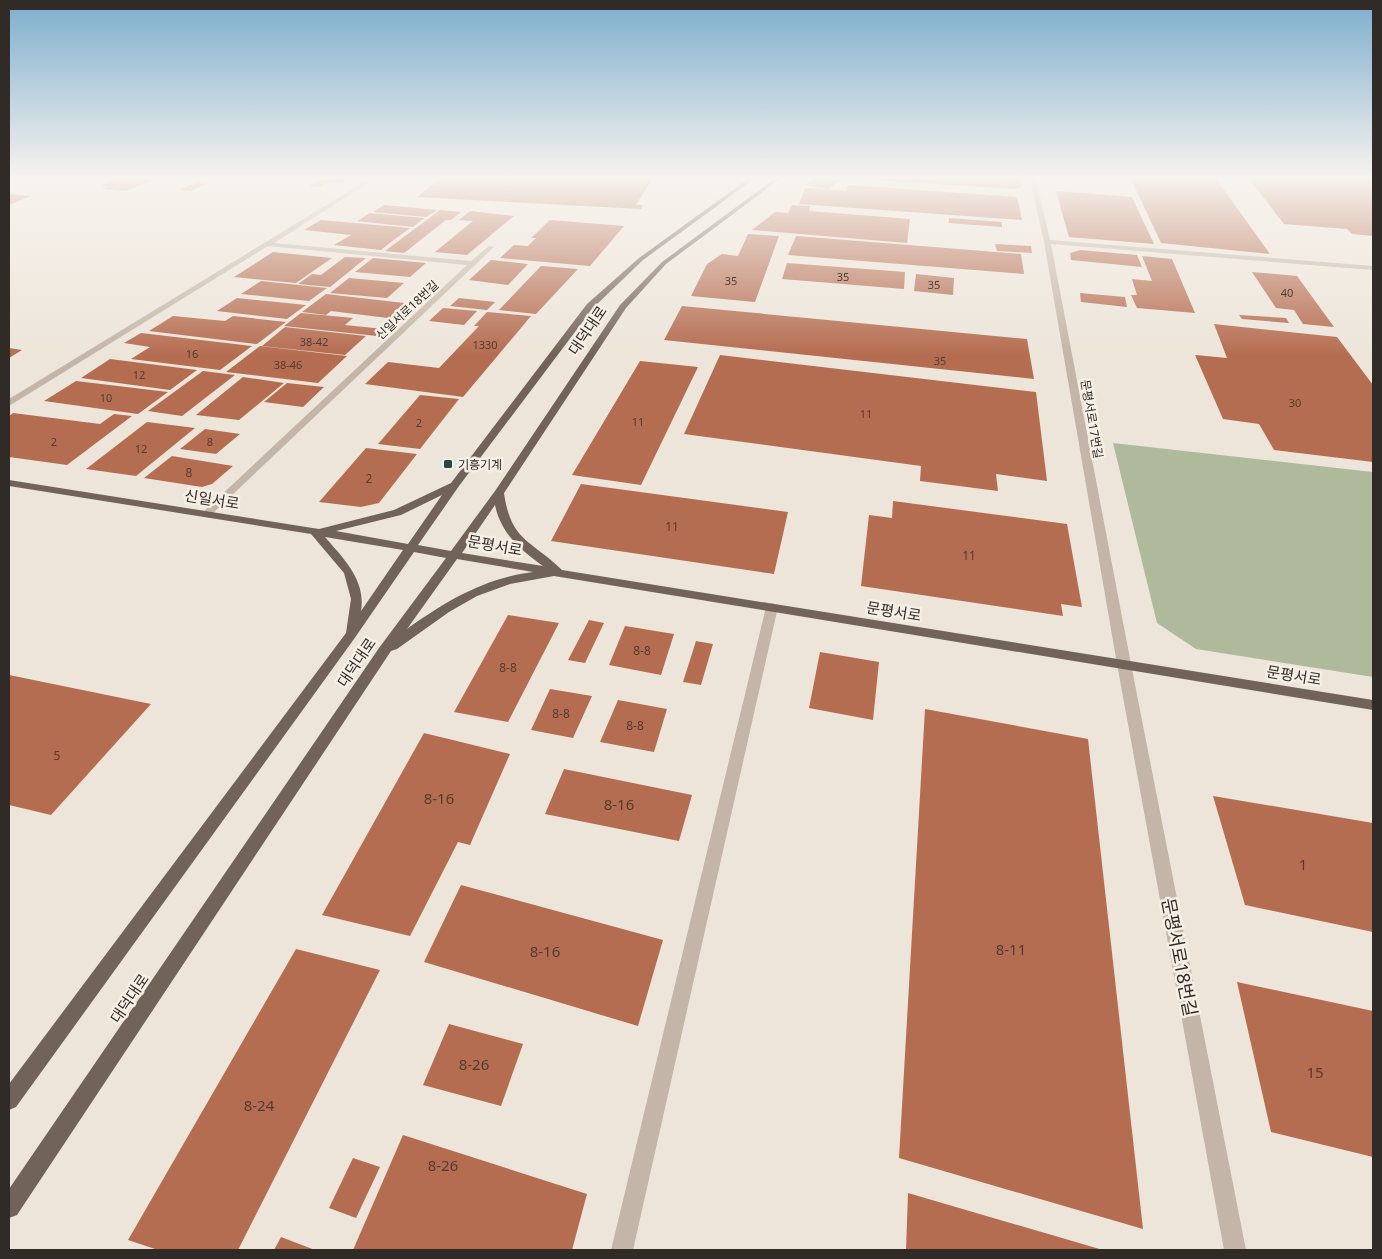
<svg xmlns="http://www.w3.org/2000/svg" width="1382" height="1259" font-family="'Noto Sans','Noto Sans KR',sans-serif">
  <rect width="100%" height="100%" fill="#ede5da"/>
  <!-- green -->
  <path fill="#afba9c" d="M1113,443l260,29v205l-177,-28 -39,-26z"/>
  <!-- building -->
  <path fill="#b56d51" d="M116,179h38l-28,12 -24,-2 6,-3h-8z
    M322,179h27l-8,4 -12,-1 -9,5 -11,-1z
    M439,179h213l-16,26h7l-2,4 -224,-12z
    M814,179h27l-12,10 -23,-4z
    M860,179h159l2,8 -6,2z
    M1131,179h85l54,75 -109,-11z
    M1249,179h124v57l-21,-2 -5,-5 -63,-5z
    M198,181l11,1 -18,9 -11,-1z
    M848,185l169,12 5,23 -223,-16 6,-16 42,3z
    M1056,191l76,6 22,47 -85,-7z
    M9,194l22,2 -22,9z
    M384,205l53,5 -11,7 -53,-5z
    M792,205l18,1 -1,5 101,8 -3,24 -155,-13 23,-18 13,1z
    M440,210l21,2 -10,8h-5l-42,33 -19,-2z
    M470,211l44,5 -47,39 -32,-3 38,-31 -14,-1z
    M370,213l54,5 -11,9 -56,-6z
    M949,218l53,4v5l-53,-4z
    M321,220l89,8 -15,11 -37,-4 37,4 -14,11 -47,-5 17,-10 -47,-5z
    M550,220l74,6 -34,40 -90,-8 14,-13 14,1 8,-8h-5z
    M748,234l31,2 -24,66 -64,-6 16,-32 15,-10 16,2z
    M796,236l225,18 3,20 -236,-19z
    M995,244l36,2 1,7 -35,-2z
    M1080,250l57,5 5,12 -71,-7 -1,-7z
    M273,252l59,6 -36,25 -62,-6z
    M1142,256l30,3 23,54 -58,-5 -6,-13h6l-5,-16 20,2z
    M345,257l21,1 -36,29 -32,-3 14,-10 9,1z
    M373,258l53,5 -16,14 -55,-5z
    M491,260l37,4 -20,21 -39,-5z
    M787,263l118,9 -1,17 -122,-10z
    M541,266l37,3 -42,45 -37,-4z
    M1252,272l45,4 37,51 -31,-3 -9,-14 -18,-2z
    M916,274l38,4 -1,17 -39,-4z
    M349,278l55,5 -17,15 -57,-5z
    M261,281l66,7 -18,13 -68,-7z
    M1080,293l45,4 2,10 -46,-5z
    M326,294l87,10 -17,15 -65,-8 -5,4 -24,-3z
    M237,298l69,7 -19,14 -70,-8z
    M459,298l36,4 -8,8 -37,-4z
    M682,306l345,33 7,40 -370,-39z
    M443,308l34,3 -13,14 -35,-4z
    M487,312l44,4 -68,81 -98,-13 23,-22 51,6 40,-42h-5z
    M301,313l52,5 -8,7 39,4 -7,7 -93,-10z
    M1239,315l47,3 3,5 -47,-4z
    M173,316l52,5 8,-5 53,6 -29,22 -108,-13z
    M1214,324l123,13 36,48v77l-99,-12 -15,-26 -36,-5 -28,-64 32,3z
    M285,327l81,9 -21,19 -83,-9z
    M141,333l111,13 -32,24 -89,-11 19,-12 -26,-4z
    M260,346l87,10 -29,27 -92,-11z
    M9,348l13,2 -13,8z
    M720,355l316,37 11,89 -51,-7 2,17 -78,-10 1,-15 -237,-32z
    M110,359l87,11 -27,20 -89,-12z
    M640,361l58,6 -57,118 -69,-10z
    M203,371l32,4 -53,41 -34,-5z
    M243,377l41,6 -45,37 -43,-5z
    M76,381l92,11 -30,22 -94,-13z
    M287,383l37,4 -21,20 -39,-5z
    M420,395l39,4 -39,50 -42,-5z
    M13,413l87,11 14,-10 18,2 -65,49 -58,-8v-41z
    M147,422l48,6 -59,48 -50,-7z
    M205,429l35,5 -24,20 -36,-5z
    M366,448l51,6 -38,49 -18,4 -42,-5z
    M172,456l61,10 -21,18 -10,3 -58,-9z
    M581,484l207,28 -14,62 -223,-33z
    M893,501l174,23 15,83 -21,-3 2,12 -202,-30 8,-71 23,3z
    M508,615l51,8 -51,99 -54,-10z
    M589,620l15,3 -19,40 -17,-3z
    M625,626l49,8 -13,41 -52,-10z
    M696,641l17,3 -12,41 -18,-3z
    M820,652l59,10 -6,58 -64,-12z
    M9,675l142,29 -100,111 -42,-10z
    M550,689l42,7 -19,42 -42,-8z
    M618,700l49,9 -13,43 -54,-10z
    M925,709l163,30 55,490 -244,-71z
    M424,733l86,21 -40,91 -12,-3 -48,94 -88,-21z
    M564,769l128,26 -13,46 -134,-27z
    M1213,796l160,27v109l-128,-27z
    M461,885l202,55 -25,86 -214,-64z
    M296,949l84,21 -142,280h-80l-30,-10z
    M1237,982l136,29v146l-102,-25z
    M449,1024l74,20 -22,62 -78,-21z
    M403,1135l184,59 -15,56h-219z
    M353,1158l27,9 -24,51 -27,-10z
    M908,1193l195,57h-197z
    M281,1237l34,13h-41z"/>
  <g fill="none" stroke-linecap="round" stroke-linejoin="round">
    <!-- minor -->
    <path fill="#c3b6a8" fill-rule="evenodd" d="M369,179h6l-101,64 197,18 18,-15 5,1 -283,268h-8l-1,-2 265,-248 -199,-19 -259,160v-7z
      M1030,179h6l14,61 323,26v4l-322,-26 80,420 115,586h-22l-107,-586 -73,-422z
      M772,603l6,4 -145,643h-22l155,-643z"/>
    <!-- major -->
    <path fill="#71635a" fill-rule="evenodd" d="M748,179h6l-111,81 -50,48 -134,178 -41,59 33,6 44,-60 125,-186 42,-43 112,-83h6l-114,85 -40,44 -122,185c7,49 28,47 58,77l811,130v10l-819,-134 -44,8 -33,12 -28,16 -52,37 -6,2 -374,564 -8,3v-29l370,-541 67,-90 -32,-6 -60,87 -338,468 -7,3v-26l337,-451 5,-34 -7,-26 -33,-39 -302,-48v-6l310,49 75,-19 57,-27 136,-179 52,-46zM442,495l-34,49 -72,-13 65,-16zM495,505c6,29 26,45 48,61l-81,-13zM325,537l78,13 -42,61c5,-31 -17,-52 -36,-74zM457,559l76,13c-48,6 -87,29 -126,57z"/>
  </g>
  <!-- sky -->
  <linearGradient id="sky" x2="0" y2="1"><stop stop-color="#7dadce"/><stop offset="0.5" stop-color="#f7f3ee"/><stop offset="1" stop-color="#f7f3ee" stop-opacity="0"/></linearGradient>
  <rect width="1382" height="355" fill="url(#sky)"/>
  <!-- markers -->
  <rect fill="#23484d" stroke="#f6efe6" stroke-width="2" x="443" y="459" width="10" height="10" rx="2.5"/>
  <g text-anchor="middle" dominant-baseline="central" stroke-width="5" stroke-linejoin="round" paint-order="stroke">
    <!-- far-number labels -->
    <g font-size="11" fill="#523c32">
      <text x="843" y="276">35</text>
      <text x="731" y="280">35</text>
      <text x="934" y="284">35</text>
      <text x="1287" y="292">40</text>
      <text x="314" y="341">38-42</text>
      <text x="485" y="344">1330</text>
      <text x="192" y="353">16</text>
      <text x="940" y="360">35</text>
      <text x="288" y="364">38-46</text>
      <text x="139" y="374">12</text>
      <text x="106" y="397">10</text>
      <text x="1295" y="402">30</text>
      <text x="866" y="413">11</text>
      <text x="638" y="421">11</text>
      <text x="419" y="422">2</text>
      <text x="54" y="441">2</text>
      <text x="210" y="441">8</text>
      <text x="141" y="448">12</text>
    </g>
    <!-- far-street labels -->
    <g font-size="12" fill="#312b27" stroke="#f6efe6">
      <text transform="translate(407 310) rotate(-43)">신일서로18번길</text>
      <text transform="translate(1092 419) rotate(80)">문평서로17번길</text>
    </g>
    <!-- far-poi labels -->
    <g font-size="12" fill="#312b27" stroke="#f6efe6" text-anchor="start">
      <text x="458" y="464">기흥기계</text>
    </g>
    <!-- number labels -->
    <g font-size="12" fill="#523c32">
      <text x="189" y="472">8</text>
      <text x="369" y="478">2</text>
      <text x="672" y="526">11</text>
      <text x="969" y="555">11</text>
      <text x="642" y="650">8-8</text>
      <text x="508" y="667">8-8</text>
      <text x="561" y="713">8-8</text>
      <text x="635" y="725">8-8</text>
      <text x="57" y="755">5</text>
    </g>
    <!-- street labels -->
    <g font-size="15" fill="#312b27" stroke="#f6efe6">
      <text transform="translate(587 330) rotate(-56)">대덕대로</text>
      <text transform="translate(212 499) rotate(9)">신일서로</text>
      <text transform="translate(495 545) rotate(10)">문평서로</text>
      <text transform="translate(894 611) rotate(9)">문평서로</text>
      <text transform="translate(356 662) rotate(-56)">대덕대로</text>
      <text transform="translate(1294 675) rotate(9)">문평서로</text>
      <text transform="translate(129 998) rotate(-56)">대덕대로</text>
    </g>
    <!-- near-number labels -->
    <g font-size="15" fill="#523c32">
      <text x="439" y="798">8-16</text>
      <text x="619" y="804">8-16</text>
      <text x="1303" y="864">1</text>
      <text x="1011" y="949">8-11</text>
      <text x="545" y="951">8-16</text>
      <text x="474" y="1064">8-26</text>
      <text x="1315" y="1072">15</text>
      <text x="259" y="1105">8-24</text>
      <text x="443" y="1165">8-26</text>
    </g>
    <!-- near-street labels -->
    <g font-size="18" fill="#312b27" stroke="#f6efe6">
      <text transform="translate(1180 957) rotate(79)">문평서로18번길</text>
    </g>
  </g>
  <!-- border -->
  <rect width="1382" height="1259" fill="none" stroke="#312b27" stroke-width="20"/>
</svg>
